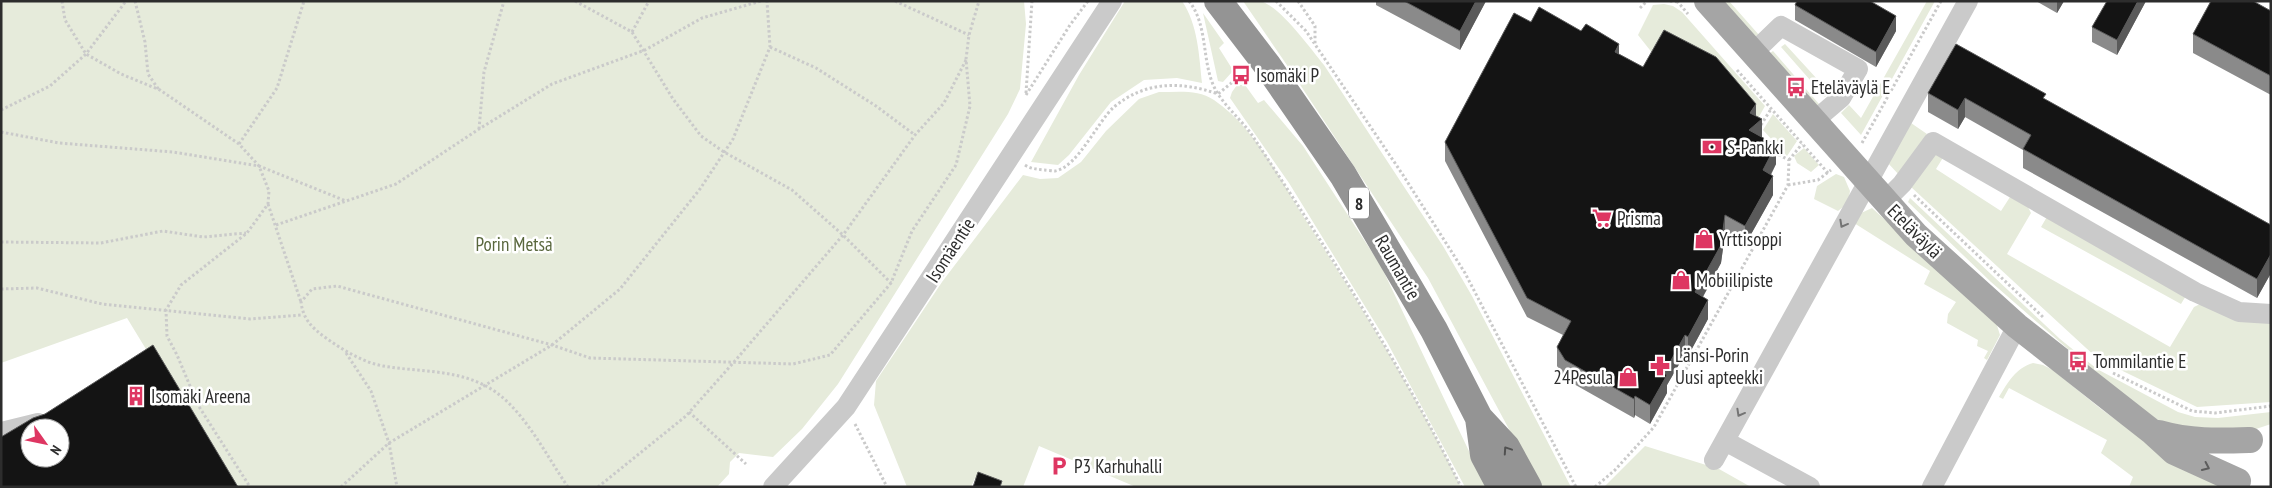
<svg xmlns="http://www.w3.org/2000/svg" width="2272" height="488" font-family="'PT Sans Narrow',sans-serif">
  <rect width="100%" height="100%" fill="#fff"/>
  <!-- green -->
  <path fill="#e6ebdb" d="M1,1h1023l2,23 -6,65 -12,25 -170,270 -36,45 -29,28 -34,-4 -9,9 -1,12 -12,13h-487l-103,-169 -126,45z
    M1125,1h57c16,24 17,54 20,82l-25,-5 -33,2 -33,22 -42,53 -11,10 -27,-3 48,-87z
    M1243,1c6,0 14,-1 20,1 20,8 47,46 61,63l119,181 29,50 99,191h-31l-112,-209 -137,-207z
    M1720,1h9l30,34 -1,4z
    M1927,1h8l-74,134 -20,-22 8,-8 12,13z
    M1664,4l9,2 9,6 83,94 -9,16 -99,-63 -19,-24 15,-30z
    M1203,13l21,30 -5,5 12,19 1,5 -9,10 -5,-1z
    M1785,44l44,48 -4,5 -44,-50z
    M1773,51l46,53 -1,3 -48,-54z
    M1237,85h8l13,18 6,-3 39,46 78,120 105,221h-21l-78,-145 -98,-159 -59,-85 2,-6z
    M1159,92c19,0 39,-3 55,8 41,28 65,78 91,119 56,87 111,175 156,268h-325l-97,-41 -16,41h-26l-22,-9 -4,9h-64l-33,-82 2,-24 66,-99 81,-107 17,4 18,-1 23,-16 25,-31 33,-32z
    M1773,114l24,27 -10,15 -24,-26z
    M1911,123l16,11 -16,31 -11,11 -13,-14z
    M1804,148l15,17 -8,7 -14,-9 -3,-7z
    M1936,150l8,6 -8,13 65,42 9,-14 18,10 3,6 -24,41 163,93 24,-40 6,-3 71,17v81l-74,5 -99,-48 -187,-172z
    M1836,174l8,3 6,14 -2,12 -10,8 -24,-12 3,-13z
    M1910,198l150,141 37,30 81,43 17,5 23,1 53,-6v12l-27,9 -75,-5 -55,-39 -123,-107 -83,-80z
    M1872,208l123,111 5,16 -13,25 -3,-2 4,-7 -11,-5 1,-6 -31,-17 1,-9 8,-12 -32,-18 6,-13 -76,-48 5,-9z
    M2048,215l139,79 -6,10 -140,-77z
    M2033,363l10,2 10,5 48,39 43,31 81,47h-96l4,-10 -32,-24 6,-13 -98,-52 -6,11 -4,-2c9,-15 17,-29 34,-34z
    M1645,446l74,23 32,18h-147z"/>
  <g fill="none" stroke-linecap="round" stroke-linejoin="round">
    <!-- path -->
    <path stroke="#cacaca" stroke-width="3" stroke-dasharray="2.5 2.5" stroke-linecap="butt" d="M62,1l3,19 21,34 35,20 39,16 79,54 20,22 10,25 -1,13 -21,29 -66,52 -15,25 1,26 10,19 21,50 52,82
      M135,1l10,41 3,32 11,16
      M575,1l57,31 41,67 28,37 23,16 68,38 51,45 48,48
      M895,1l74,34
      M1189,1c21,27 11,65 29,93 10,15 24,27 34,41 75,114 149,229 209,352
      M1276,1l30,30 97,144 62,98 111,214
      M1298,1l17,25v19
      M1670,1l8,1
      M1677,1l11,13
      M1640,8l7,-7
      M632,32l17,-31
      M770,47l46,21 60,38 39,29
      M1737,70l91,103
      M1026,93l6,-92
      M1026,95l44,-70 18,-24
      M1,110l49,-24 36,-32 40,-53
      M1761,125l10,-16
      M479,129l5,-57 20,-71
      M1,132l58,11 114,9 86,14 87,35
      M1862,143l79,-142
      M239,144l38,-56 27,-87
      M1789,160l13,-16
      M1025,165c6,4 12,4 19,5 3,0 8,1 11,1 23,-4 42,-49 59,-64 31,-26 67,-26 104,-13l23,-19
      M1788,185l30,-5 13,-10
      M1914,195l130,123
      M268,204l33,98
      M276,225l120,-41 83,-55 73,-45 93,-34 57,-32 59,-17
      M1,242l100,1 62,-12 40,6 43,-4
      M1,289l36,-1 65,16 148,15 52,-4
      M346,353l25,38 18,52 8,44
      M2113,373l79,38 23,2 56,-7
      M689,412l57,52
      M855,424l32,63
      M341,487l48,-44 163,-98 68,-56 80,-100 33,-50 37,-92 -3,-46
      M568,487c-23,-33 -47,-84 -84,-102 -32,-16 -67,-13 -101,-19 -21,-4 -40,-16 -57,-28 -14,-10 -23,-19 -25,-36l11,-13 25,-3 215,59 38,13 203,6 37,-9 61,-72 21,-52 44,-66 14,-59 -4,-47 3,-24 10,-34
      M598,487l88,-71 48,-54 109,-127 72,-100 29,-32 22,-43
      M1595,487l20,-17 39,-43 134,-242 1,-25 -16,-8"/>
    <!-- minor -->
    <path stroke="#cacaca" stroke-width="20" d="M1753,53l28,-27 77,43 -17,29 -27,23
      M1885,201l17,-17 31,-42 262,150 44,20 32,2
      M1,432l37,-9
      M1725,441l85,46
      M1714,460l254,-459
      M773,487l73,-80 266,-406
      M1932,487l85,-161"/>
    <!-- major -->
    <path stroke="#a5a5a5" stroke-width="26" d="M1707,1l209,234 101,91 134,105 23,21 64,29
      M2159,433c31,9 59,8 91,7"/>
    <!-- highway -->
    <path stroke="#949494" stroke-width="28" d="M1218,1l49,64 76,110 91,155 45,88 27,29 22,40
      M1479,418l5,37 17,32"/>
  </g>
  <!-- wall -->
  <path fill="#8a8a8a" d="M1376,1h110l-26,49 -84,-45z
    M2036,1h28l-7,12z
    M2146,1l-29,54 -25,-13v-15z
    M1795,5l101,26 -20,36 -81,-47z
    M2271,11v84l-78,-42v-19z
    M1531,22l88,32 24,13 113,49 6,21 14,27 -5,11 2,20 -28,50 -20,-11 -4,29 -18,34 5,22 -20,37 -3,-2 -18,31v8l-17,31 -15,-9 -1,3 -69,-39 -8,-13v-19l6,-12 -36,-18 -82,-156v-19z
    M1928,93l118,7 225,125v48l-14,25 -234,-130v-18l-58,-33 -7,12 -30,-17z"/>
  <!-- shaded-wall -->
  <path fill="#5a5a5a" d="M1476,1h10l-26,49v-19z
    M2057,1h7l-7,12z
    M2138,1h8l-29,54v-15z
    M1896,16v15l-20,36v-15z
    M1619,44v19l-4,-11z
    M1965,98v19l-7,12v-19z
    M1756,104v19l6,-4v19l-13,11 1,-36z
    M1776,145v19l-13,25v-19z
    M1773,176v19l-28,50v-19z
    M1725,215v19l-4,29 -26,48v-19z
    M2271,254v19l-14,25v-19z
    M1708,300v19l-20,37v-19z
    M1685,335v19l-18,31v8l-17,31v-19l14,-32z
    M1635,396v19l-1,3v-19z"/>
  <!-- building -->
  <path fill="#141414" stroke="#5a5a5a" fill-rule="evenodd" d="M1404,1h72l-16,30z
    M1797,1h73l26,15 -20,36 -81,-47z
    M2107,1h31l-21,39 -25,-13z
    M2211,1h42l18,10v65l-78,-42z
    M1539,7l42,24 5,-7 33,20 -4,8 28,15 21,-37 52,27 40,47 -6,9 12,6 -13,11 27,15 -13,25 10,6 -28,50 -20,-11 -4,30 -26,47 13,8 -20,37 -3,-2 -21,38 3,2 -17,30 -15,-9 -1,3 -69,-39 -8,-13 14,-26 -44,-23 -82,-156 69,-129 17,9z
    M1956,44l90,50 -3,4 228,127v29l-14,25 -234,-130 8,-14 -66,-37 -7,12 -30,-17z
    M153,345l85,142h-237v-50l32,-19 12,-4zM30,428h30v30h-30z
    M978,472l24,9 -2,6h-27z"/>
  <!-- one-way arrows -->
  <defs><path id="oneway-chevron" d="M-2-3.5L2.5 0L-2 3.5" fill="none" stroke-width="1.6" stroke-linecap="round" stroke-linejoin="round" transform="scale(1.25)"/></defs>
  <g stroke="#747474">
    <use href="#oneway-chevron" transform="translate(1843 224) rotate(119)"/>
    <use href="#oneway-chevron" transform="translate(1740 413) rotate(119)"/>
  </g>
  <use stroke="#515151" href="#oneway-chevron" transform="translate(1507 450) rotate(-124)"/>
  <use stroke="#5d5d5d" href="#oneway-chevron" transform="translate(2206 467) rotate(25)"/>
  <!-- icons -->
  <defs>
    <symbol id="bus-bare" viewBox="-9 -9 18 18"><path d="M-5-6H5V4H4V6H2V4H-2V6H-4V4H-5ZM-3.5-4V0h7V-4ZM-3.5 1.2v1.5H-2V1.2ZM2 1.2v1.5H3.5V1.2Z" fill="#de3662" stroke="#fff" stroke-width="2.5" paint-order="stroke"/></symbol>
    <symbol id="bank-bare" viewBox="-9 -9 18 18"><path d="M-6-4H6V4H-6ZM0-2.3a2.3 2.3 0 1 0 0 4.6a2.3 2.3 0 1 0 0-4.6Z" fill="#de3662" stroke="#fff" stroke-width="2.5" paint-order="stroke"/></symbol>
    <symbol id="supermarket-bare" viewBox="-9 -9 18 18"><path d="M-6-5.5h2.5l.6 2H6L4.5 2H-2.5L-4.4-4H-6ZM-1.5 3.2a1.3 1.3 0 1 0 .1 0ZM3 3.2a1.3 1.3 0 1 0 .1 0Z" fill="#de3662" stroke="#fff" stroke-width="2.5" paint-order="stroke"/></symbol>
    <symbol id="shop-bare" viewBox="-9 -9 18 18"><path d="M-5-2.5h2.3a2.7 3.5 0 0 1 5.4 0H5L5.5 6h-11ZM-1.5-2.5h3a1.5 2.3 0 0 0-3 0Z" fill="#de3662" stroke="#fff" stroke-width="2.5" paint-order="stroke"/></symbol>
    <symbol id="pharmacy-bare" viewBox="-9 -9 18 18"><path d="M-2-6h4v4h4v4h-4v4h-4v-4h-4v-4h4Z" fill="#de3662" stroke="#fff" stroke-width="2.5" paint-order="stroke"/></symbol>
    <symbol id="building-bare" viewBox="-9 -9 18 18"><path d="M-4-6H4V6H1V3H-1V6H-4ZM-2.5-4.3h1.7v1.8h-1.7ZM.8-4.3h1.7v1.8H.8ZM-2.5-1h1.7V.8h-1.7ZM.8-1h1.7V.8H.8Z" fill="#de3662" stroke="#fff" stroke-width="2.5" paint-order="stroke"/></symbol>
    <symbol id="parking-bare" viewBox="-9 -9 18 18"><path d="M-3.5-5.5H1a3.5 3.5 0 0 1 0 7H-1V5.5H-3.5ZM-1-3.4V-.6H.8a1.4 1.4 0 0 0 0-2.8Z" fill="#de3662" stroke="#fff" stroke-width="2.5" paint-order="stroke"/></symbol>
  </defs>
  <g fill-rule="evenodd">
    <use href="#bus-bare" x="1227" y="61" width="28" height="28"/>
    <use href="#bus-bare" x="1782" y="73" width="28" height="28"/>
    <use href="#bank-bare" x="1698" y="133" width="28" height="28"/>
    <use href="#supermarket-bare" x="1588" y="204" width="28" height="28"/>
    <use href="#shop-bare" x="1690" y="225" width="28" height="28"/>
    <use href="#shop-bare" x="1667" y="266" width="28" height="28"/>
    <use href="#bus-bare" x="2064" y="347" width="28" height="28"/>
    <use href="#pharmacy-bare" x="1646" y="352" width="28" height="28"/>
    <use href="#shop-bare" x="1614" y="363" width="28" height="28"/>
    <use href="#building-bare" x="122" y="382" width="28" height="28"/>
    <use href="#parking-bare" x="1045" y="452" width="28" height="28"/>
  </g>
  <g text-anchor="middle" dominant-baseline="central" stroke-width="5" stroke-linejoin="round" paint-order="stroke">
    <!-- shield labels -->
    <rect fill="#fff" stroke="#6c6c6c" stroke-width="1" x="1349" y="187.5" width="20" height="31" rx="4"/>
    <g font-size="18" font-weight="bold" fill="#2d2d2d">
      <text x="1359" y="203">8</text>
    </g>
    <!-- poi labels -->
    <g font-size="19" fill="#2d2d2d" stroke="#fff" text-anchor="start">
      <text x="1256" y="75">Isomäki P</text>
      <text x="1811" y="87">Eteläväylä E</text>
      <text x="1727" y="147">S-Pankki</text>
      <text x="1617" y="218">Prisma</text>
      <text x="1719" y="239">Yrttisoppi</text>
      <text x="1696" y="280">Mobiilipiste</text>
      <text x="1675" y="355">Länsi-Porin<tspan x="1675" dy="22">Uusi apteekki</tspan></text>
      <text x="2093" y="361">Tommilantie E</text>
      <text x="1613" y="377" text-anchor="end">24Pesula</text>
      <text x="151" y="396">Isomäki Areena</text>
      <text x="1074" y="466">P3 Karhuhalli</text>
    </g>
    <!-- street labels -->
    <g font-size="19" fill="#2d2d2d" stroke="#fff">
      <text transform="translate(1915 231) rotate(45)">Eteläväylä</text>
      <text transform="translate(950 250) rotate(-57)">Isomäentie</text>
      <text transform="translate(1398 267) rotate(60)">Raumantie</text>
    </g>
    <!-- park labels -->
    <g font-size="19" fill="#59673d" stroke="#fff">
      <text x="514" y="244">Porin Metsä</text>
    </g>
  </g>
  <!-- border -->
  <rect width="2272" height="488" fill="none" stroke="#2d2d2d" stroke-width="5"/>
  <!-- north arrow -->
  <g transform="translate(45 443) rotate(123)"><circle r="24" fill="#ffffff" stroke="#ababab"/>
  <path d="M0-4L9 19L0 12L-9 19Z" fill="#de3662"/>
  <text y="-8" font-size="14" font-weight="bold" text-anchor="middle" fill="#2d2d2d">N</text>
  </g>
</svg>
